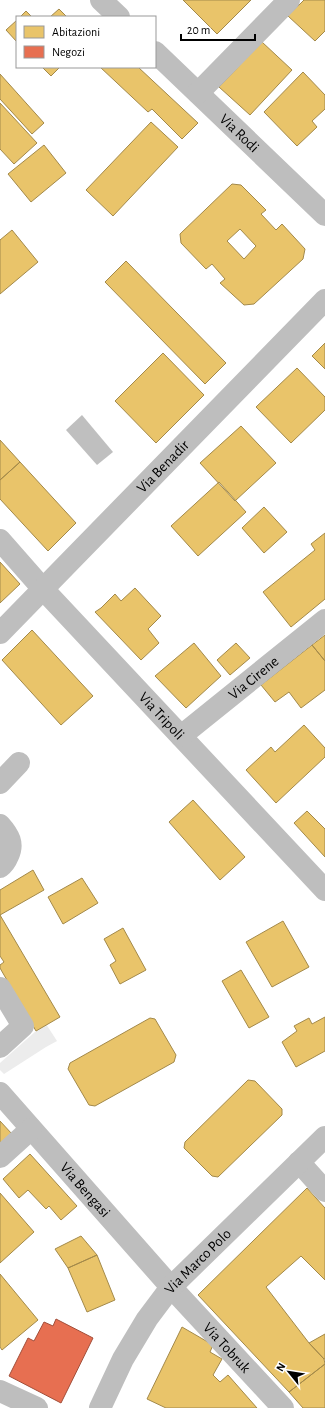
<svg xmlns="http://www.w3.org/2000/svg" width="325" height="1408" font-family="'Alegreya Sans',sans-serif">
  <rect width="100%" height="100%" fill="#fff"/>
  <!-- green -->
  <path fill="#ececec" d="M46,1024l11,17 -11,6 -42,27 -4,-4v-7l36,-32z"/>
  <!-- water -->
  <path fill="#bfbfbf" d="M82,415l31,37 -16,13 -31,-35z"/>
  <!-- homes -->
  <path fill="#e9c46a" stroke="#a3894a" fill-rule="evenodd" d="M183,0h68l-34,34z
    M304,0h21v31l-10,10 -27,-25z
    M59,9l8,8h-17z
    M26,11l6,6h-12z
    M17,20v22l-11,-12z
    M262,42l30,28 -42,45 -31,-28z
    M42,67h18l-9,9z
    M100,67h38l60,56 -16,16 -30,-30 -4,3z
    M303,72l22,23v14l-13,12 5,6 -20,19 -33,-34z
    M0,74l44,49 -12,11 -32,-35z
    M0,103l37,40 -23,21 -14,-15z
    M151,122l27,25 -65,69 -27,-26z
    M44,145l22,28 -35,29 -23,-28z
    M232,184l9,1 25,25 -5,4 15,16 6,-6 23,25 -2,10 -49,45 -10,1 -24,-22 5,-4 -13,-15 -6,5 -25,-26 -1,-9zM240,229l16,17 -12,13 -17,-18z
    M12,230l26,32 -38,32v-54z
    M126,261l100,102 -21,21 -100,-102z
    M325,343v26l-13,-13z
    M163,353l41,42 -48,48 -41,-42z
    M297,368l28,29v13l-34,33 -35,-36z
    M241,426l35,37 -41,38 -35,-38z
    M0,440l20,22 -20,18z
    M20,462l56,61 -28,28 -48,-52v-19z
    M219,482l27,30 -48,44 -27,-30z
    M264,507l23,25 -23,21 -22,-25z
    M325,533v66l-34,28 -28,-35 52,-42 -4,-6z
    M0,562l20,22 -20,19z
    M135,588l26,28 -13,13 11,14 -18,17 -46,-48 6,-4 14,-14 6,7z
    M32,630l61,66 -32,29 -59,-65z
    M325,635v26l-13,-16z
    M194,643l27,33 -35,32 -31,-32z
    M236,643l14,15 -20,17 -13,-15z
    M312,645l13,16v29l-24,18 -12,-16 -14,10 -14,-17z
    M304,725l21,23v9l-49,46 -30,-33 25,-23 4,5z
    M193,800l52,57 -25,23 -51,-58z
    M307,811l18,18v28l-31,-34z
    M33,870l11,20 -44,25v-25z
    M82,878l16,25 -35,21 -15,-27z
    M0,915l60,102 -24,14 -36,-63v-3l4,-3 -4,-6z
    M283,921l26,46 -37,20 -26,-45z
    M123,928l23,42 -26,14 -10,-19 6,-4 -12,-22z
    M241,970l28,47 -20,11 -27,-47z
    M325,1017v34l-29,16 -14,-25 15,-11 -3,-5 15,-8 3,6z
    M150,1018l5,1 21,36 -2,7 -79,44 -6,-1 -21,-36 2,-6z
    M248,1080l7,1 27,28v6l-64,62 -6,-1 -28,-28 1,-6z
    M0,1121l12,13 -12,11z
    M30,1154l47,52 -16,14 -12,-14 -3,3 -18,-19 -9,8 -16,-19z
    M307,1188l18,20v72l-24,-24 -35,31 43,56 15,16 1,5 -36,28 -91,-97z
    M0,1193l34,39 -34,31z
    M81,1236l16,19 -29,13 -13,-19z
    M97,1255l18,45 -28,12 -19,-44z
    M0,1274l38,46 -36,30 -2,-3z
    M182,1327l31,18 -3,7 12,7 -9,16 7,7 8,-7 29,33h-91l-19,-9z
    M325,1334v25h-1l-15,-16z
    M325,1364v44h-22l-14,-16z"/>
  <!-- shops -->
  <path fill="#e76f51" stroke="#a24e39" d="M56,1319l37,19 -32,65 -52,-27 19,-38 6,3 10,-19 9,4z"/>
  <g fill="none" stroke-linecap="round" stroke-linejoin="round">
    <!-- minor -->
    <g stroke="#bebebe" stroke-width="22">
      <path d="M101,0l18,17"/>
      <path id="s1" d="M155,52l170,163"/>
      <path d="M198,93l91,-93"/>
      <path id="s2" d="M0,540l43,49 282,301"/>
      <path id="s3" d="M0,633l325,-333"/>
      <path id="s4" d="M181,736l144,-116"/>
      <path d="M0,783l19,-20"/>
      <path d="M0,825c9,10 14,19 8,31 -2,5 -4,8 -8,11"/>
      <path d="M0,988l23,38 -23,21"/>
      <path id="s5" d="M0,1093l171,194 112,121"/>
      <path d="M0,1157l31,-28"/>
      <path d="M299,1162l26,29"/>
      <path d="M0,1391l37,17"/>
      <path id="s6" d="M100,1408l23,-49 24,-40 24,-32 154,-150"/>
    </g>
  </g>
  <g text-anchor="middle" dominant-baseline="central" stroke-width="4" stroke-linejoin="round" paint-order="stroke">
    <!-- street labels -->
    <g font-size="15" fill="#000" stroke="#fff">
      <text stroke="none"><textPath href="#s1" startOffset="117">Via Rodi</textPath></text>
      <text stroke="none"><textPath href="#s3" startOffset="233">Via Benadir</textPath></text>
      <text stroke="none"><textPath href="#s4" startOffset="93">Via Cirene</textPath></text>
      <text stroke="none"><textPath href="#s2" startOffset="239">Via Tripoli</textPath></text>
      <text stroke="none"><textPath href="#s5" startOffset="129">Via Bengasi</textPath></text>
      <text stroke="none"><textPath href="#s6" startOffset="178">Via Marco Polo</textPath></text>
      <text stroke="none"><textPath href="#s5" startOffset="341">Via Tobruk</textPath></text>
    </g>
  </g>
  <!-- legend -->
  <rect x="16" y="16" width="140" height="52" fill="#ffffff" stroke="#999999"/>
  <rect x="24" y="26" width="20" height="12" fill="#e9c46a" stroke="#999999"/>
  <text x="52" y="36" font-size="12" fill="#000000">Abitazioni</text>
  <rect x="24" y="46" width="20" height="12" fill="#e76f51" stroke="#999999"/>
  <text x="52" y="56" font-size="12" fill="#000000">Negozi</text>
  <!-- north arrow -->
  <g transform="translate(289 1372) rotate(300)" stroke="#ffffff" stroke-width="3" paint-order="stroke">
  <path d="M0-3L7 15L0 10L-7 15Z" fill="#000000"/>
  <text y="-6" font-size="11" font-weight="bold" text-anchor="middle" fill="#000000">N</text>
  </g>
  <!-- scale -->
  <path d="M181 34v6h74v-6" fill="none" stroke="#000000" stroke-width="2"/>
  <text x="187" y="34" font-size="12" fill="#000000" stroke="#ffffff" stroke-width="3" paint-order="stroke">20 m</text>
</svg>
